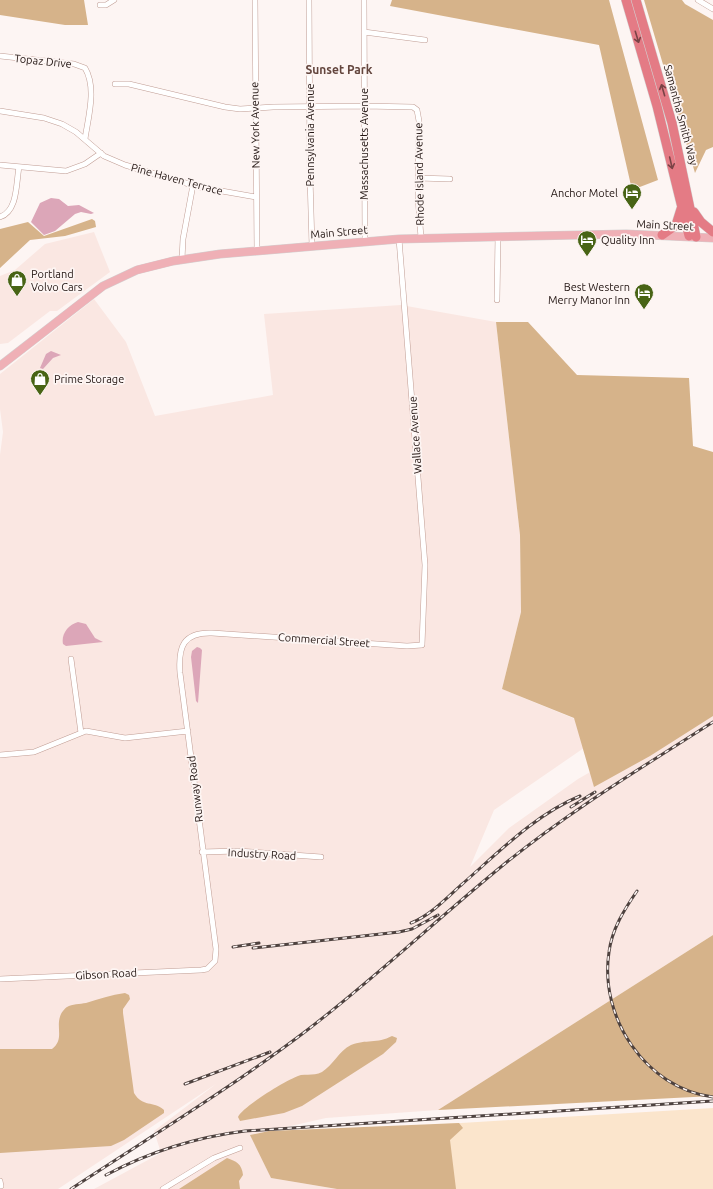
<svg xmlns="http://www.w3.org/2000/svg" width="713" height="1189" font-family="Ubuntu,sans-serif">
  <rect width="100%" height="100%" fill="#fdf5f3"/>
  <!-- built -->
  <path fill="#fae7e2" d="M94,232l16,40 -53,39h-7l-42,32 -8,1v-68l15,-6 30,-26z
    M94,299l32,43 29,74 118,-21 -9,-81 137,-9 95,17 24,213 1,77 -19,77 105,43 -113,78 -24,57 39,-39 69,-49 135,-77v233l-275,175 -112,8 -75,17 20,43 66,11h-243l67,-36 -7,-22 62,-47 -158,105h-58v-734l3,-23 -3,-23v-35z"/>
  <!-- green -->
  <path fill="#fbe5cc" d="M713,1108v81h-260l-8,-65z"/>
  <!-- forest -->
  <path fill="#d6b38a" d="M0,0h84l4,25h-23l-65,-10z
    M392,0h217l49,180 -26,10 -33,-145 -209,-39z
    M644,0h38l3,4 28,16v127l-7,3 -11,23z
    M92,219l3,2 1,6 -31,9 -35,4 -30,28v-39l28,-7 16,14z
    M496,322h32l49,53 112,3 4,68 20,6v264l-63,40 -56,31 -20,-69 -72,-29 19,-77 -1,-77z
    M713,935v161l-275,14z
    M125,993l4,2 1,4 -7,10v4l11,80c9,15 19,7 30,17v3l-40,27 -13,6 -111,7v-104h52c13,-10 3,-22 9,-35 1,-2 4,-6 6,-7 5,-3 13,-3 19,-4 13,-4 25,-8 39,-10z
    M392,1036l5,2 -1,4 -13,12 -81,52 -18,7 -44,8 -2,-4c4,-10 51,-39 63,-42 7,-1 14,1 21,-3 11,-7 17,-21 29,-27 15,-6 26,-1 41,-9z
    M459,1123l4,5 -13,12 6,49h-119l-66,-11 -21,-43 19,-4z
    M227,1158c9,3 15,6 16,17l-4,6 1,8h-61z"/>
  <!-- water -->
  <path fill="#dca6b8" d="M51,198l8,1 9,7 11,-1 15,8 -3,1 -10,-2 -6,2 -20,17 -11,4 -13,-13 9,-19z
    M51,351l10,4 -8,3 -10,11 -3,-1 6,-14z
    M78,622l8,2 9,14 8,4 -37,4 -3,-2c-2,-10 5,-19 15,-22z
    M197,647l3,1 2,2 -4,53 -2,-2 -5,-44 1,-6z"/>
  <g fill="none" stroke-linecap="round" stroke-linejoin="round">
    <defs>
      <path id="minor" d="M255,0l2,251
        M309,0l1,177 2,69
        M364,0l1,241
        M698,0l15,9
        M100,5h6l8,-5
        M364,32l61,8
        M0,56l74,8 11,4c12,20 3,50 0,71
        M115,84h14l96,23 15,2 33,-2 91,-1 49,1 4,3 2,11 -1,76 3,41
        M0,111l44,7 18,6 14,8 28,24 21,9 74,22 57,10
        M0,165l66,6 19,-7 16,-11
        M418,178l32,1
        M0,217c18,-6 16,-34 19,-50
        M182,259l1,-20 10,-54
        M497,300l1,-64
        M71,659l10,74
        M0,755l34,-3 52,-21 39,7 63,-7
        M202,852l36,-1 83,6
        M0,979l201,-9 6,-1 8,-8 1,-12 -36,-276c-2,-26 3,-41 32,-40l195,13 15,-1 3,-80 -26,-326
        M0,1181l1,5
        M163,1189l51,-31 26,-10"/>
      <path id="primary" d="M0,366l103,-80 34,-16 36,-9 47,-7 179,-15 227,-5 87,4"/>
      <path id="motorway" d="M626,0l31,106 32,130
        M636,0l36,123 24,114
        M694,212l7,10 12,10
        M662,235l14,-10 5,-16"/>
    </defs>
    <!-- minor casing -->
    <use href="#minor" stroke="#c09d94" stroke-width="6"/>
    <!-- primary casing -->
    <use href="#primary" stroke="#d3d0d0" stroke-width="9"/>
    <!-- motorway casing -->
    <use href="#motorway" stroke="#d3d0d0" stroke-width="10"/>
    <!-- minor -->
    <use href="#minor" stroke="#fff" stroke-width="5"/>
    <!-- primary -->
    <use href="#primary" stroke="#efb0b6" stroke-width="8"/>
    <!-- motorway -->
    <use href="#motorway" stroke="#e47b85" stroke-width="9"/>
    <defs>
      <path id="rail" d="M571,807l24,-15
        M637,891c-13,19 -25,38 -28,61 -10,65 36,136 104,145
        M411,923c18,-7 35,-24 49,-37 37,-32 74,-71 120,-90
        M233,947l26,-4
        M253,948l146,-16 13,-3 26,-14
        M185,1084l85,-32
        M106,1175c43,-23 91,-38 139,-44l468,-30
        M71,1189c79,-52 160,-101 235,-158 68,-52 130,-111 196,-165 66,-54 139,-98 211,-144"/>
    </defs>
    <!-- rail casing -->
    <use href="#rail" stroke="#4e423f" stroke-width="3"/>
    <!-- rail -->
    <use href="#rail" stroke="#fdf5f3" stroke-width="1.5" stroke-dasharray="4.5" stroke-linecap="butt"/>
  </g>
  <!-- one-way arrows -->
  <defs><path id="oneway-shaft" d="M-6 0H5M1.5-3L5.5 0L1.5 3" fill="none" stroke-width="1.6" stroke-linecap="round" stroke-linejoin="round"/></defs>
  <g stroke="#794346">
    <use href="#oneway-shaft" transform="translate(637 37) rotate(73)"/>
    <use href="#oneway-shaft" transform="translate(663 90) rotate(-106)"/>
    <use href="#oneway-shaft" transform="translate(671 163) rotate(77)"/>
  </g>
  <!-- icons -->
  <defs>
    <symbol id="hotel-pin" viewBox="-11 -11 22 30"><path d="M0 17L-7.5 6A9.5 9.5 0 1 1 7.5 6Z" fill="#486415" stroke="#fdf5f3"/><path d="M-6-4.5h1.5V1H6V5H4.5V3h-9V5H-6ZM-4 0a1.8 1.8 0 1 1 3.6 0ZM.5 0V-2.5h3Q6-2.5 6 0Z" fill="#fff"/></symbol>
    <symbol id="shop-pin" viewBox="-11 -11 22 30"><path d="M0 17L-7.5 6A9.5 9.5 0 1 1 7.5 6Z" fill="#486415" stroke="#fdf5f3"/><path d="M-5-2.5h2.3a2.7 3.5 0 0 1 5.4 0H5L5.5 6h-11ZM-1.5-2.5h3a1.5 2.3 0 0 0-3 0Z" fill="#fff"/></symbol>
  </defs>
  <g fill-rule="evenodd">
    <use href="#hotel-pin" x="621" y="182" width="22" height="30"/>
    <use href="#hotel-pin" x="576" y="229" width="22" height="30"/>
    <use href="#shop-pin" x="6" y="269" width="22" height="30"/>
    <use href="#hotel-pin" x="633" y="282" width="22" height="30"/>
    <use href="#shop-pin" x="29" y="368" width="22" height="30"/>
  </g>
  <g text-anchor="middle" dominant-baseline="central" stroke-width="3.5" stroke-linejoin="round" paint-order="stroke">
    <!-- street labels -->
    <g font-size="11" fill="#221512" stroke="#fdf5f3">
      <text transform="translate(43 61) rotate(6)">Topaz Drive</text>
      <text transform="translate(681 115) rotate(75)">Samantha Smith Way</text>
      <text transform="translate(255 125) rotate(-91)">New York Avenue</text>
      <text transform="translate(310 135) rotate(-90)">Pennsylvania Avenue</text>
      <text transform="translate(364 144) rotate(-90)">Massachusetts Avenue</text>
      <text transform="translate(419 174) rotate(-91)">Rhode Island Avenue</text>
      <text transform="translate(177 179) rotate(15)">Pine Haven Terrace</text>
      <text transform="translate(665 225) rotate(3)">Main Street</text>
      <text transform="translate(339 232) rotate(-5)">Main Street</text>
      <text transform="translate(415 435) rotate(-94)">Wallace Avenue</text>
      <text transform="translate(324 640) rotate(4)">Commercial Street</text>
      <text transform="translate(195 789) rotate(-97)">Runway Road</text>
      <text transform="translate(262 854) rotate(3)">Industry Road</text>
      <text transform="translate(106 974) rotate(-3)">Gibson Road</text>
    </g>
    <!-- poi labels -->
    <g font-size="11" fill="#221512" stroke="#fdf5f3" text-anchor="start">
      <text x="618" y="193" text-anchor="end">Anchor Motel</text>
      <text x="601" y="240">Quality Inn</text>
      <text x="31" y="274">Portland<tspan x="31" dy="13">Volvo Cars</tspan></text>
      <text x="630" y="287" text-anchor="end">Best Western<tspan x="630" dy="13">Merry Manor Inn</tspan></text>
      <text x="54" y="379">Prime Storage</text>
    </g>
    <!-- neighbourhood labels -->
    <g font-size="12" font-weight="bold" fill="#63453d" stroke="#fdf5f3">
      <text x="339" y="69">Sunset Park</text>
    </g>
  </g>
</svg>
